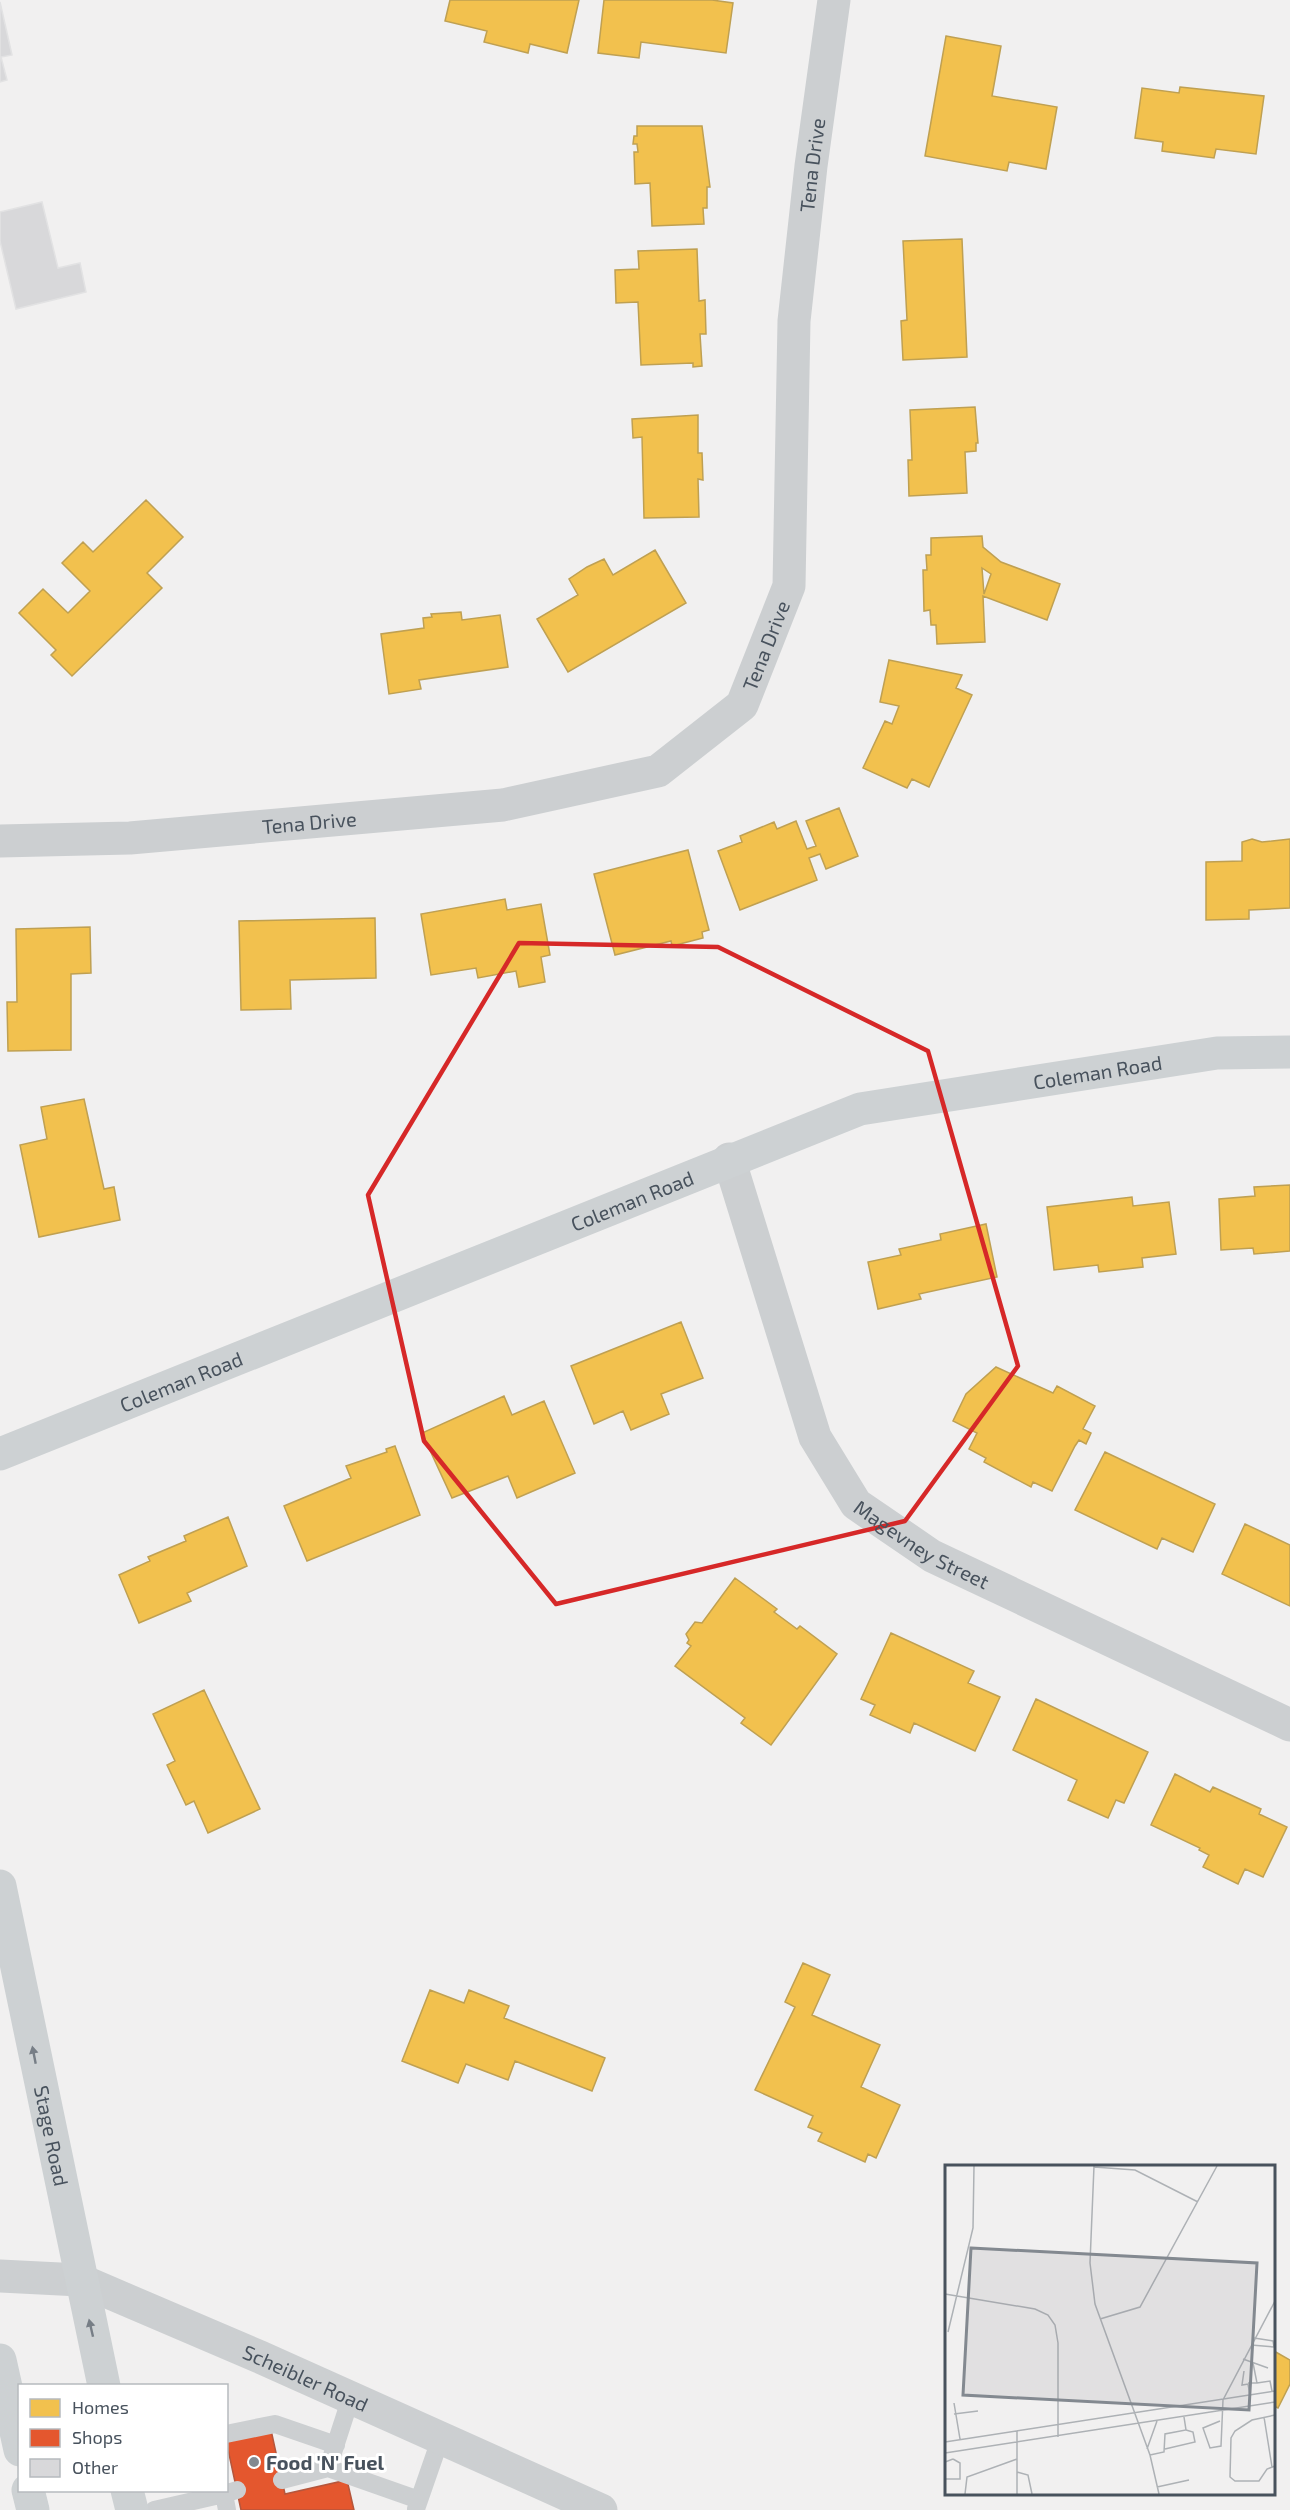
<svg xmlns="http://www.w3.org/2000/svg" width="1290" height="2510" font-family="'Exo 2',sans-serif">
  <rect width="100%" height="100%" fill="#f1f0f0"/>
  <!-- homes -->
  <path fill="#f2c14e" stroke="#bfa052" stroke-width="1.5" fill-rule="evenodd" d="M450,0h129l-12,53 -37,-9 -2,9 -44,-11 3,-11 -42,-10z
    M604,0h108l21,3 -7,50 -85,-11 -2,16 -41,-5z
    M946,36l55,10 -9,50 65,11 -11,62 -37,-7 -2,9 -82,-15z
    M1180,87l84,9 -8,58 -40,-5 -2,9 -52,-7 1,-9 -28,-4 7,-50 37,5z
    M637,126h65l8,61h-3v21h-4l1,16 -52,2 -2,-43 -15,1 -1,-32h4l-1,-8h-4l1,-8h3z
    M962,239l5,118 -64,3 -2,-39 6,-1 -4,-79z
    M697,249l2,52 6,-1 1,34h-6l2,32 -9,1v-4l-52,2 -3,-63 -22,1 -1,-33 24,-1 -1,-18z
    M975,407l3,36h-2v8l-11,1 2,41 -58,3 -1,-36h4l-2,-50z
    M698,415v38h4l1,27 -5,-1 1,38 -55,1 -2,-81 -9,1 -1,-19z
    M146,500l37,37 -36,36 15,15 -90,88 -21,-21 5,-5 -37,-37 24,-24 25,24 22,-22 -28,-28 21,-21 10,10z
    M982,536l1,11 18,15 59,22 -13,36 -64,-24 2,46 -48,2 -1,-19h-5l-1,-15 -6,1 -1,-41h4l-1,-15h5v-17zM982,568l9,6 -7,20z
    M655,550l31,53 -118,69 -31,-53 41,-24 -9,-16 18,-12 17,-8 9,16z
    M461,612l1,8 38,-5 8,52 -89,13 2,9 -32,5 -8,-60 43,-6 -1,-10 9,-1 -1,-3z
    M889,660l73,15 -6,13 16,7 -43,92 -17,-8 -5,9 -44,-20 22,-47 7,3 7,-18 -19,-4z
    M839,808l19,48 -32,13 -6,-15 -11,4 8,22 -77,30 -22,-59 24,-9 -2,-6 34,-14 3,7 19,-8 11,28 9,-3 -10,-25z
    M1252,839l10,3 28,-3v69l-41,2v9l-43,1v-58l36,-1v-19z
    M688,850l21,80 -7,2 1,6 -31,8 -1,-5 -56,14 -21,-81z
    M505,899l2,11 34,-6 9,51 -9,2 4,25 -26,5 -3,-16 -38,7 -2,-10 -45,7 -10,-61z
    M375,918l1,60 -86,2 1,29 -50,1 -2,-89z
    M90,927l1,46 -20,1v76l-63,1 -1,-49h10l-1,-73z
    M84,1099l20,90 10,-2 6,33 -81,17 -19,-92 27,-6 -6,-32z
    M1290,1185v66l-36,3 -1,-6 -32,2 -2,-51 36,-3 -1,-9z
    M1132,1197l1,9 36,-4 7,52 -34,4 1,9 -44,5 -1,-7 -44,5 -7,-63z
    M986,1224l11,53 -78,17 2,5 -43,10 -10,-47 33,-7 -2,-6 42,-9 -1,-6z
    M681,1322l22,56 -42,16 8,20 -38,16 -8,-19 -29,13 -23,-58z
    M996,1367l57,26 4,-7 38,20 -12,23 8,4 -5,11 -7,-4 -4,6 -23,45 -19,-9 -2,5 -47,-25 2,-4 -17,-9 8,-16 -24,-12 13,-27z
    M504,1396l8,19 32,-14 31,72 -58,25 -9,-22 -56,22 -30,-65z
    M395,1446l25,69 -113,46 -23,-55 67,-28 -5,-12 41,-14 -1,-3z
    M1105,1452l110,52 -22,48 -31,-14 -5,11 -82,-39z
    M228,1517l19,49 -60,27 4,8 -52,22 -20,-48 31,-14 -2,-4 38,-16 -2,-5z
    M1245,1524l45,21v61l-68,-32z
    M735,1578l42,31 -3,3 23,17 3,-3 37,28 -66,91 -30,-22 4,-5 -70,-52 16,-20 -4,-3 2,-3 -3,-6 9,-12 7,1z
    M891,1633l83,38 -6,12 32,14 -25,54 -61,-28 -4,10 -40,-18 5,-10 -14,-6z
    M204,1690l56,119 -52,24 -14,-32 -8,4 -19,-40 8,-4 -22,-47z
    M1036,1699l112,53 -24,51 -8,-3 -8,18 -40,-18 9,-20 -64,-30z
    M1175,1774l35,18 3,-5 48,22 -2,5 28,13 -24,50 -18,-8 -7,15 -35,-17 6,-12 -10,-5 1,-2 -49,-23z
    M803,1963l27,12 -18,40 68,30 -19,42 39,18 -24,53 -8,-4 -3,8 -47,-21 4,-8 -14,-6 5,-11 -58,-26 40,-83 -10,-5z
    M430,1990l34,13 5,-13 40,16 -5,12 101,40 -13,33 -77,-30 -7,19 -42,-16 -8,19 -56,-22z
    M1274,2351l16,9v24l-12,24 -4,-2z"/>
  <!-- shops -->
  <path fill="#e4572e" stroke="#b5563c" stroke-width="1.5" d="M271,2430l14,64 62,-14 7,30h-113l-15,-70z"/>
  <!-- building -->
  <path fill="#d8d8da" stroke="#e2e2e3" stroke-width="1.5" d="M0,2l12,53 -11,2 6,23 -7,2z
    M42,202l16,66 22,-5 6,29 -70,17 -16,-68v-29z"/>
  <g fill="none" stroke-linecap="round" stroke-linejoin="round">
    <!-- lane -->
    <path stroke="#cccfd1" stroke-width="18" d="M226,2434l49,-10 61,21
      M328,2468l91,32
      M282,2480l46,-12 23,-71
      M416,2509l25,-72
      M154,2510l70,-16 -1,-4
      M227,2510l-3,-16 13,-4"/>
    <!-- street -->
    <g stroke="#cccfd1" stroke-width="33">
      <path id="s1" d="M0,841l130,-3 373,-33 155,-34 84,-66 47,-119 5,-265 17,-155 23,-166"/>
      <path id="s2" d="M729,1159l86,278 41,67 76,52 358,169"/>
      <path id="s3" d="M0,2276l80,4 180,77 341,153"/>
    </g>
    <!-- secondary -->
    <g stroke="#cdd1d3" stroke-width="33">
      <path id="s4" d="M0,1454l860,-345 357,-56 73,-1"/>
      <path id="s5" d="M0,1886l104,500"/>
      <path d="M0,2360l20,90"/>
      <path d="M28,2490l5,20"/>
      <path d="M127,2490l5,20"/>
    </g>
  </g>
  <!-- one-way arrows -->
  <defs><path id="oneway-solid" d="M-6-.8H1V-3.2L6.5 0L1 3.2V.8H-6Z" transform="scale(1.5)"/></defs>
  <g fill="#777e86">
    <use href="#oneway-solid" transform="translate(34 2055) rotate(-101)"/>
    <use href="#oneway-solid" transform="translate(91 2328) rotate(-103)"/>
  </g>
  <!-- marked area -->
  <path fill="none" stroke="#d62828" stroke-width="4.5" stroke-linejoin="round" d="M519,943l199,4 210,104 90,315 -113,155 -349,83 -132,-163 -56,-246z"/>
  <!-- markers -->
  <circle fill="#838990" stroke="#fff" stroke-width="2" cx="254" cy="2462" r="6"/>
  <g text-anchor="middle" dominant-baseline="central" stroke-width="6" stroke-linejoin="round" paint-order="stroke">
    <!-- street labels -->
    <g font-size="20" fill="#48525d" stroke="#fff">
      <text stroke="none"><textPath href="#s1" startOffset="1320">Tena Drive</textPath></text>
      <text stroke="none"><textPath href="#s1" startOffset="834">Tena Drive</textPath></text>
      <text stroke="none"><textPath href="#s1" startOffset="310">Tena Drive</textPath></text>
      <text stroke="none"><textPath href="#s4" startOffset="1167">Coleman Road</textPath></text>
      <text stroke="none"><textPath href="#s4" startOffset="681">Coleman Road</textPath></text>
      <text stroke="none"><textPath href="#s4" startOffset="195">Coleman Road</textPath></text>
      <text stroke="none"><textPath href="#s2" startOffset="447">Magevney Street</textPath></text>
      <text stroke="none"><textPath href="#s5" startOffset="255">Stage Road</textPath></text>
      <text stroke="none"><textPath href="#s3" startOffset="326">Scheibler Road</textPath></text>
    </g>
    <!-- poi labels -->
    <g font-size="20" font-weight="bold" fill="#48525d" stroke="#fff" text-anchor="start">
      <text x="266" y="2462">Food 'N' Fuel</text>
    </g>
  </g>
  <!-- overview -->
  <g transform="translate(945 2165)">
    <rect width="330" height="330" fill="#f1f0f0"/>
    <path fill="none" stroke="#adb1b5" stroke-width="1.5" d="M149,1l-4,97 5,41 55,151 9,39M149,2l41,3 63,32M0,129l90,15 13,6 7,10 3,18v94M155,154l40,-12 77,-141M3,167l25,-104 1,-62M306,180l23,2 -1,-6 -19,-3M298,194l25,9M299,206l-2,14 6,-1 2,11M303,218h9l-4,-20M312,218l13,-2 2,10M9,238l6,36M9,249l24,-3M330,250l-23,5 -17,11 -4,7 -1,39 5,4h24l8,-12 8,-3M319,252l8,50M275,256l-17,7 7,20 11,-2 2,-46 52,-99M72,266v63M0,277l330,-51M202,284l10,-28M220,284l30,-7 -2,-10 -7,-2M0,288l330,-51M205,290l14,-3 1,-18 21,-4 -2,-13M72,307l11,3 4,19M0,313v-16l8,-3M0,314h15v-16l-7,-4M212,322l32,-7M20,329l2,-17 50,-18"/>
    <path fill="#838990" fill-opacity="0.15" stroke="#838990" stroke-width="3" d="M26,83l286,15 -8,147 -286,-15z"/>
    <rect width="330" height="330" fill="none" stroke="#48525d" stroke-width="3"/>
  </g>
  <!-- legend -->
  <rect x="18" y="2384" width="210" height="108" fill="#ffffff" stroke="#b6babe" stroke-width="1.5"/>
  <rect x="30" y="2399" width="30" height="18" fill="#f2c14e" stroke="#b6babe" stroke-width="1.5"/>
  <text x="72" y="2414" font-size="18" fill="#48525d">Homes</text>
  <rect x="30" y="2429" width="30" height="18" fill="#e4572e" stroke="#b6babe" stroke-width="1.5"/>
  <text x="72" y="2444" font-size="18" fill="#48525d">Shops</text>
  <rect x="30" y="2459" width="30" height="18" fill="#d8d8da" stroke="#b6babe" stroke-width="1.5"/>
  <text x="72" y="2474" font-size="18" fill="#48525d">Other</text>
</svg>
